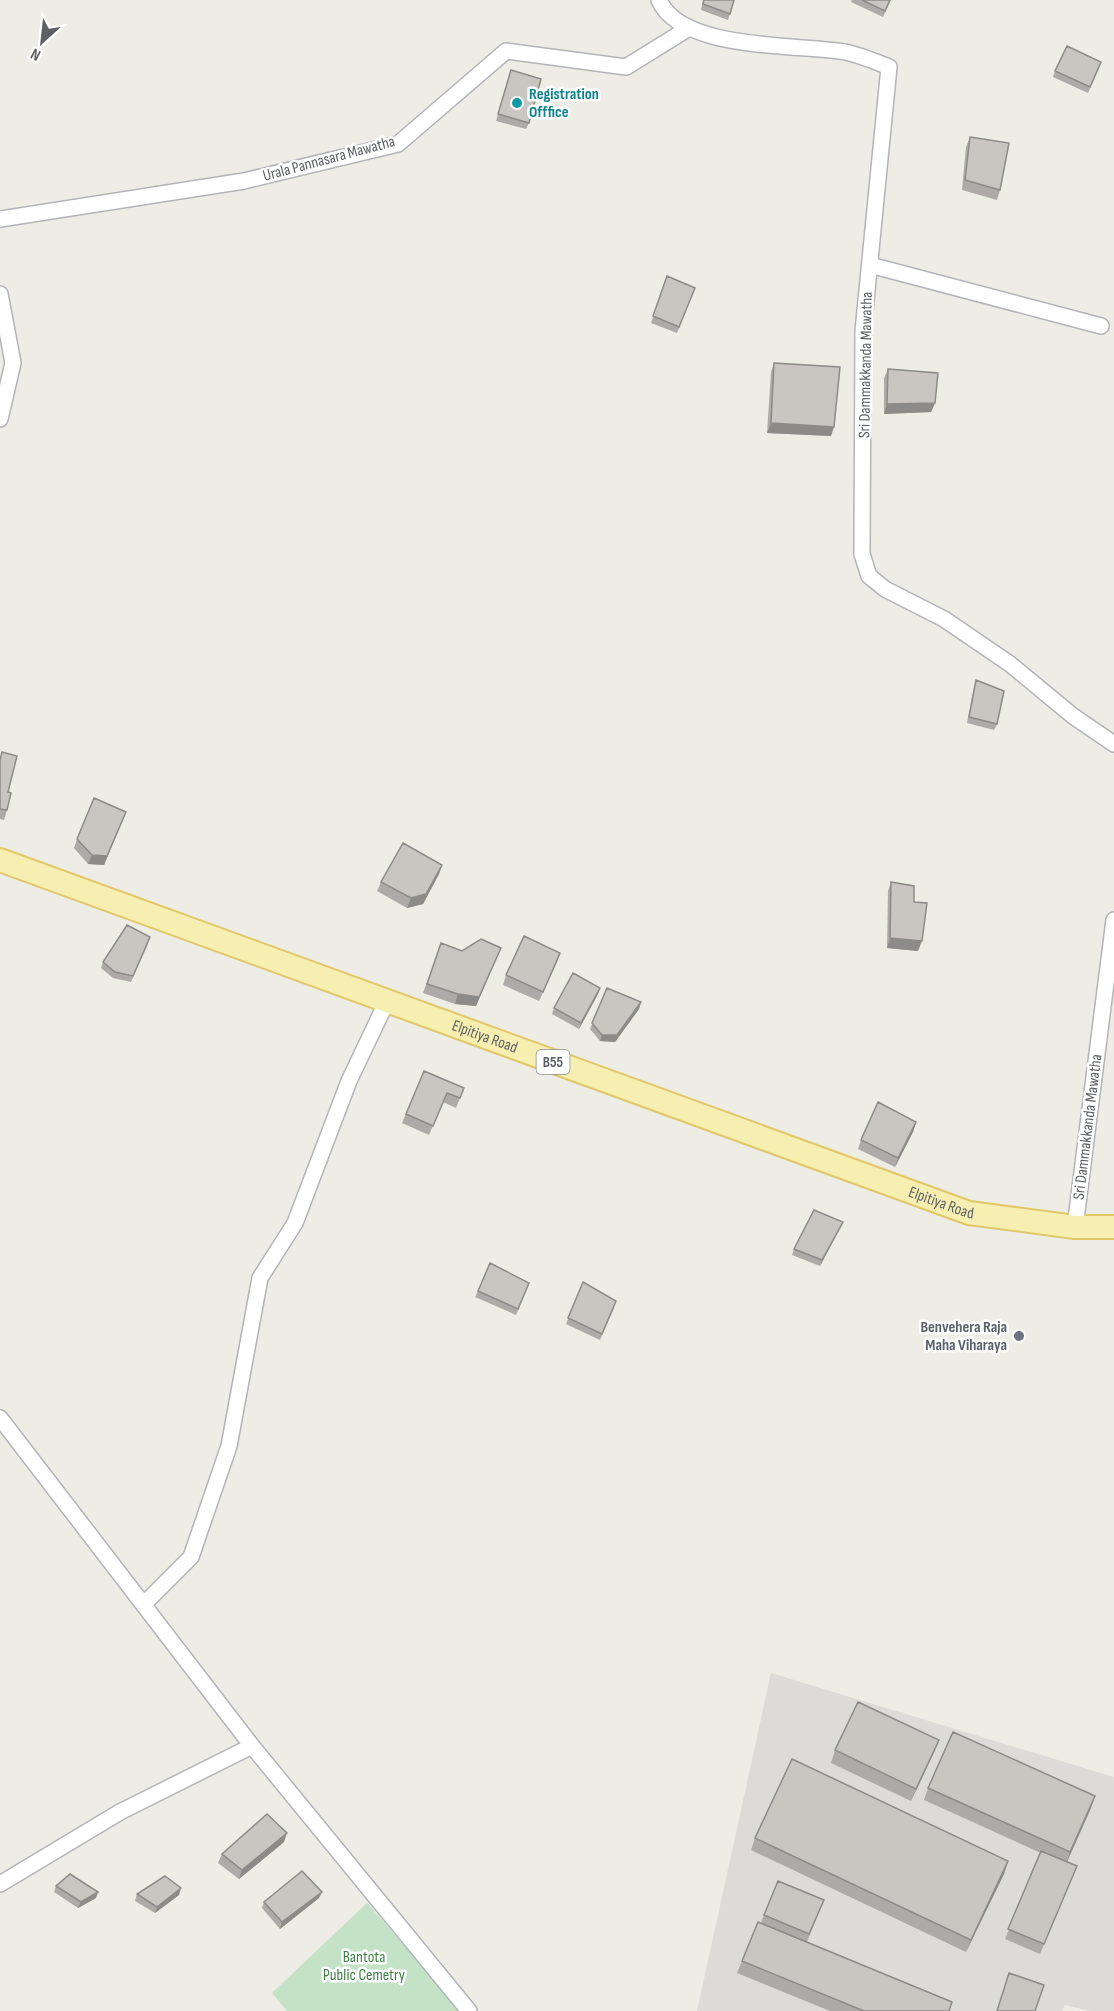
<svg xmlns="http://www.w3.org/2000/svg" width="1114" height="2011" font-family="'Sofia Sans Condensed',sans-serif">
  <rect width="100%" height="100%" fill="#edece5"/>
  <!-- industrial -->
  <path fill="#dcdbd7" d="M771,1673l343,104v234h-25l-24,-6 -3,6h-365z"/>
  <!-- green -->
  <path fill="#c4e2c6" d="M367,1903l94,108h-174l-15,-18z"/>
  <g fill="none" stroke-linecap="round" stroke-linejoin="round">
    <defs>
      <path id="minor" d="M659,0c22,51 139,44 186,52 15,3 29,9 44,15l-26,264 -1,223 7,22 16,13 59,30 66,45 63,52 41,28
        M0,219l244,-38 154,-37 108,-93 120,16 63,-39
        M870,265l231,61
        M0,294l13,69 -13,56
        M1075,1227l39,-307
        M0,1418l252,328 217,265
        M144,1604l47,-47 38,-111 31,-168 35,-55 54,-142 38,-80
        M0,1884l120,-72 132,-66"/>
      <g id="primary">
        <path id="s1" d="M0,860l969,353 106,14h39"/>
      </g>
    </defs>
    <!-- minor casing -->
    <use href="#minor" stroke="#b2b4b8" stroke-width="18"/>
    <!-- primary casing -->
    <use href="#primary" stroke="#e2c769" stroke-width="26"/>
    <!-- minor -->
    <use href="#minor" stroke="#fff" stroke-width="15"/>
    <!-- primary -->
    <use href="#primary" stroke="#f6efb1" stroke-width="22"/>
  </g>
  <!-- wall -->
  <path fill="#adaaa7" d="M703,0h31l-6,20 -27,-10z
    M852,0h39l-8,17 -32,-15z
    M1099,68l-11,25 -35,-16 2,-6z
    M511,70l18,53 -3,6 -30,-8z
    M970,137l30,53 -3,10 -35,-10 4,-43z
    M667,276l28,12 -18,45 -26,-10z
    M774,363l57,73 -64,-3 4,-61z
    M888,369l47,34 -4,9 -47,2v-36z
    M976,680l21,44 -3,6 -27,-7 7,-36z
    M2,752l6,40 -1,18 -3,10 -4,-1v-61z
    M126,812l-22,53 -16,-1 -14,-16 3,-9z
    M442,865l-3,9 -16,30 -16,4 -30,-17 4,-9z
    M891,882l23,20 4,49 -31,-3 1,-57z
    M441,943l21,8 35,6 -21,49 -21,-2 -32,-11z
    M148,944l-17,38 -18,-4 -12,-10 2,-6z
    M560,953l-21,48 -36,-16 3,-10z
    M600,988l-2,6 -19,35 -27,-15 2,-6z
    M607,988l34,14 -2,7 -24,33 -15,-1 -10,-12z
    M424,1071l40,17 -8,20 -13,-6 -14,33 -27,-12z
    M916,1122l-3,10 -18,35 -37,-18 3,-9z
    M840,1228l-20,38 -28,-11 2,-6z
    M583,1282l31,26 -14,32 -34,-16z
    M529,1283l-13,32 -41,-18 3,-6z
    M939,1740l-5,12 -23,49 -80,-38 4,-13z
    M928,1788l163,20 -24,54 10,4 -37,88 -35,-15 36,-86 -117,-53z
    M755,1838l253,23 -4,13 -38,78 -215,-102z
    M284,1842l-45,37 -21,-16 4,-9z
    M56,1886l40,12 -18,10 -24,-16z
    M137,1894l42,1 -24,18 -20,-12z
    M319,1898l-39,31 -18,-21 2,-6z
    M820,1909l-13,33 142,69h-119l-93,-38 5,-12 19,-38 3,-8z"/>
  <!-- shaded-wall -->
  <path fill="#8d8b88" d="M935,403l-4,9 -47,2 3,-10z
    M771,423l63,4 -3,9 -64,-3z
    M126,812l-22,53 -16,-1 4,-9z
    M442,865l-3,9 -16,30 -16,4 4,-10z
    M890,938l32,3 -4,10 -31,-3z
    M501,948l-25,58 -21,-2 3,-10z
    M560,953l-3,9 -18,39 4,-9z
    M600,988l-2,6 -19,35 2,-6z
    M641,1002l-2,7 -24,33 -15,-1 2,-6z
    M916,1122l-3,10 -18,35 3,-9z
    M843,1222l-3,6 -20,38 2,-6z
    M939,1740l-5,12 -23,49 5,-12z
    M1095,1796l-4,12 -25,56 4,-12z
    M287,1833l-3,9 -45,37 3,-9z
    M1008,1861l-4,13 -38,78 5,-12z
    M181,1888l-2,7 -24,18 2,-6z
    M98,1892l-2,6 -18,10 3,-6z
    M322,1892l-3,6 -39,31 2,-7z"/>
  <!-- building -->
  <path fill="#c9c6c2" stroke="#8d8b88" stroke-width="1.5" d="M704,0h30l-4,14 -27,-10z
    M862,0h28l-5,11z
    M1067,46l34,16 -11,25 -35,-16z
    M511,70l30,9 -12,44 -31,-9z
    M970,137l39,6 -9,47 -35,-10z
    M667,276l28,12 -16,39 -26,-11z
    M774,363l66,4 -6,60 -63,-4z
    M888,369l50,4 -3,30 -48,1z
    M976,680l28,11 -7,33 -28,-7z
    M2,752l15,4 -9,36 3,1 -4,17 -7,-1v-49z
    M94,798l32,14 -19,44 -15,-1 -15,-16z
    M403,843l39,22 -16,29 -15,4 -30,-16z
    M891,882l23,4v16l13,1 -5,38 -32,-3z
    M127,925l23,12 -17,39 -18,-4 -12,-10z
    M524,936l36,17 -17,39 -37,-17z
    M481,939l20,9 -22,49 -21,-3 -31,-10 14,-41 21,8z
    M573,973l27,15 -19,35 -27,-15z
    M607,988l34,14 -24,33h-15l-10,-12z
    M424,1071l40,17 -4,10 -13,-5 -14,33 -27,-12z
    M878,1102l38,20 -18,36 -37,-18z
    M814,1210l29,12 -21,38 -28,-11z
    M490,1263l39,20 -11,26 -40,-18z
    M583,1282l33,19 -14,33 -34,-16z
    M858,1702l81,38 -23,49 -81,-39z
    M953,1732l142,64 -25,56 -142,-64z
    M792,1759l216,102 -37,79 -216,-102z
    M267,1814l20,19 -45,37 -20,-16z
    M1041,1851l36,15 -33,78 -36,-15z
    M302,1871l20,21 -40,30 -18,-20z
    M70,1874l28,18 -17,10 -25,-16z
    M165,1876l16,12 -24,19 -20,-13z
    M778,1881l46,19 -15,34 -45,-19z
    M758,1922l194,80 -3,9h-85l-122,-50z
    M1009,1973l35,12 -9,26h-38z"/>
  <!-- markers -->
  <circle fill="#0f9aa8" stroke="#fff" stroke-width="2" cx="517" cy="103" r="6"/>
  <circle fill="#6b7280" stroke="#fff" stroke-width="2" cx="1019" cy="1336" r="6"/>
  <g text-anchor="middle" dominant-baseline="central" stroke-width="5" stroke-linejoin="round" paint-order="stroke">
    <!-- shield labels -->
    <rect fill="#fff" stroke="#8e8f92" stroke-width="1.5" x="536.5" y="1050" width="33" height="24" rx="4.5"/>
    <g font-size="15" font-weight="bold" fill="#5d5f64">
      <text x="553" y="1062">B55</text>
    </g>
    <!-- culture labels -->
    <g font-size="16" font-weight="bold" fill="#0d838f" stroke="#fff" text-anchor="start">
      <text x="529" y="94">Registration<tspan x="529" dy="18">Offfice</tspan></text>
    </g>
    <!-- street labels -->
    <g font-size="16" fill="#5d5f64" stroke="#fff">
      <text transform="translate(329 159) rotate(-15)">Urala Pannasara Mawatha</text>
      <text transform="translate(866 365) rotate(-89)">Sri Dammakkanda Mawatha</text>
      <text stroke="none"><textPath href="#s1" startOffset="516">Elpitiya Road</textPath></text>
      <text transform="translate(1088 1127) rotate(-83)">Sri Dammakkanda Mawatha</text>
      <text stroke="none"><textPath href="#s1" startOffset="1002">Elpitiya Road</textPath></text>
    </g>
    <!-- worship labels -->
    <g font-size="16" font-weight="bold" fill="#5b616d" stroke="#fff" text-anchor="end">
      <text x="1007" y="1327">Benvehera Raja<tspan x="1007" dy="18">Maha Viharaya</tspan></text>
    </g>
    <!-- park labels -->
    <g font-size="16" fill="#3e8145" stroke="#fff">
      <text x="364" y="1957">Bantota<tspan x="364" dy="18">Public Cemetry</tspan></text>
    </g>
  </g>
  <!-- north arrow -->
  <g transform="translate(42 42) rotate(207)" stroke="#ffffff" stroke-width="4.5" paint-order="stroke">
  <path d="M0-4.5L10 22L0 15L-10 22Z" fill="#5d5f64"/>
  <text y="-9" font-size="16" font-weight="bold" text-anchor="middle" fill="#5d5f64">N</text>
  </g>
</svg>
